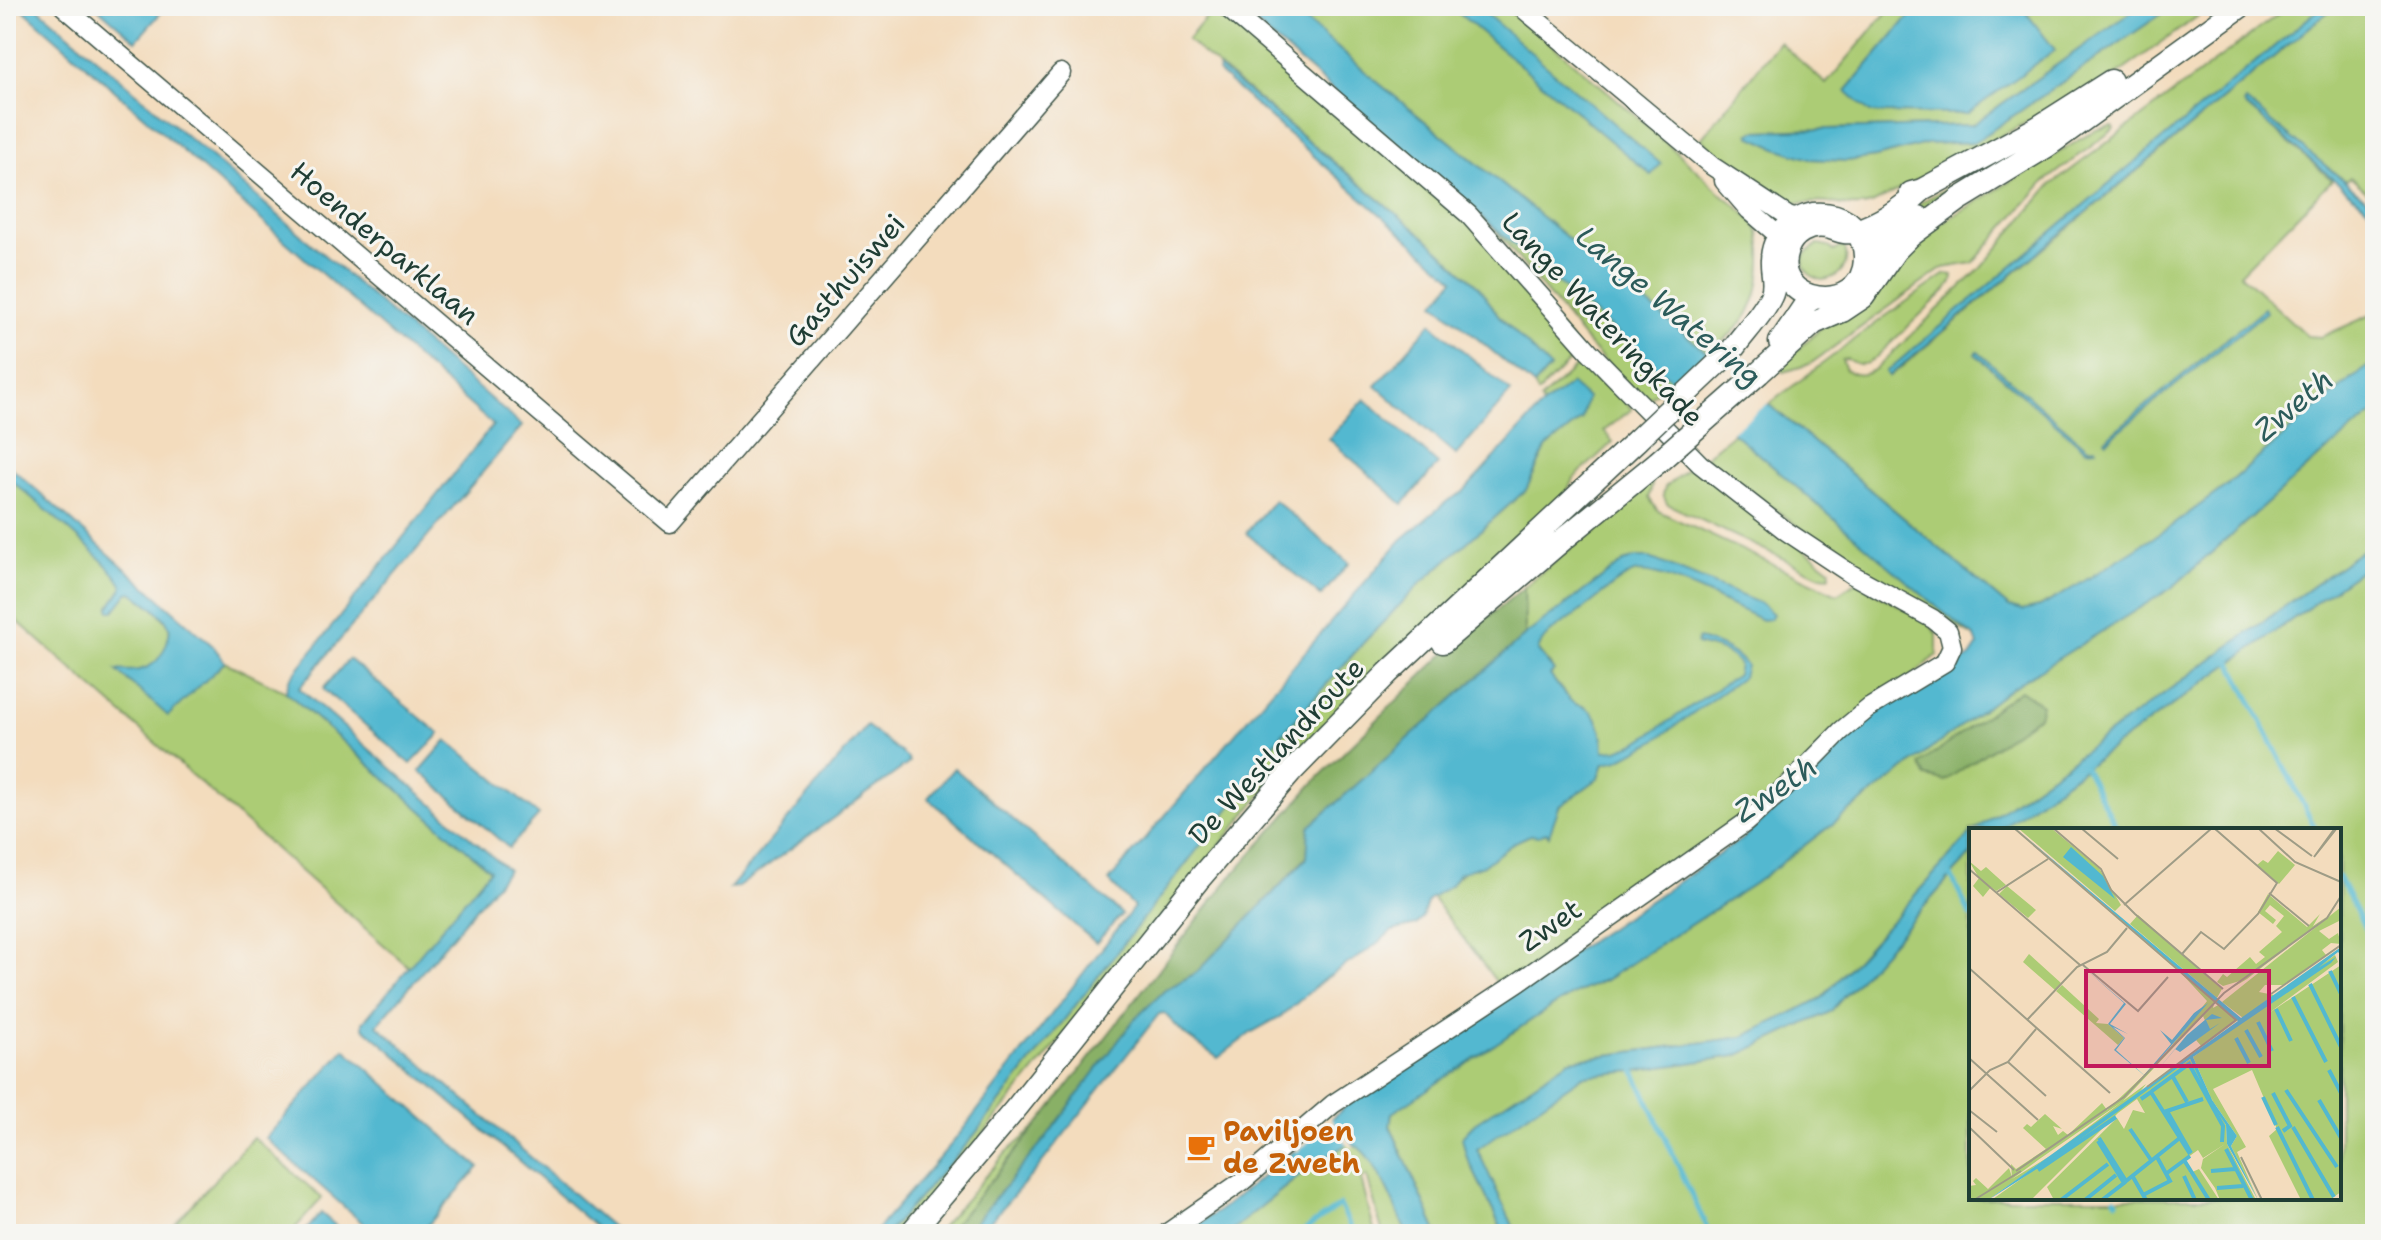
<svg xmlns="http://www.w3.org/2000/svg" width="2381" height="1240" font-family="'Shantell Sans',sans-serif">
  <rect width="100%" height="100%" fill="#f6f6f2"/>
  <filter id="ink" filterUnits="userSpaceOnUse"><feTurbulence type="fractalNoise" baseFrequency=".0125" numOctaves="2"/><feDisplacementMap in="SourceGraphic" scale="16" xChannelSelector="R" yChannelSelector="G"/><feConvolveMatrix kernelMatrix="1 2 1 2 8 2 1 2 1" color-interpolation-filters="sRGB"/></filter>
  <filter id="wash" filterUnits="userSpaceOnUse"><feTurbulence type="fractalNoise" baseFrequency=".006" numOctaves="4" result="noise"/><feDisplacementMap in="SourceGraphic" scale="32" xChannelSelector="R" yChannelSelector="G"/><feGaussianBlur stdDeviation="1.8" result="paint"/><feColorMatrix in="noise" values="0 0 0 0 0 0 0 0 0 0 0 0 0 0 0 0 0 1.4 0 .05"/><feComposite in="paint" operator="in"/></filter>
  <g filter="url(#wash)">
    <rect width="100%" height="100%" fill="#f3dcbd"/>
    <!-- green -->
    <path fill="#accc74" stroke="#668454" stroke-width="2" d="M1216,6l251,214 113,131 -42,42 -4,-7 16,-18 -51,-52 -21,-30 -51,-47 -240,-199z
      M1289,6h217c73,61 147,122 216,188 12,10 32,24 37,39 3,10 2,21 2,31 -2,48 -17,60 -53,89l-332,-272z
      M1892,6h26l-71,84 24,23h96l88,-63 -34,-44h119l-168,119 -217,6 -5,2 60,26 37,2 29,-4 50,-13 49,-2 198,-136h39l-94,68 -246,130c-17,5 -27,0 -43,-1 -12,-2 -24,2 -37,-1 -28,-5 -69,-44 -91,-63l78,-97 47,42z
      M2289,6h34l-204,169 -232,197 2,4 10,-7 436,-363h40v192l-25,-21 -5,4 -101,-78 88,77 -92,94 67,62 14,1 54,-24v48l-50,39 -99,86 -56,41 -92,59 -39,21 -17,4 -13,-4 -240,-203 114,-86 63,-44 7,1 -1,8 -6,7 -74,71c-10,6 -16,3 -25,-2l-5,1 4,10c11,7 19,5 30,-1l104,-100 71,-84z
      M2098,102l-144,88 -62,35 -2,-5z
      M2112,126l2,3 -71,54 -70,80 -30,5 -133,96 -26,8 -4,-6 140,-130 176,-106z
      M1487,220l185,160 -28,22 -53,-55z
      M1818,245l11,2 5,4 10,-5c7,18 -3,32 -22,34 -22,-6 -26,-25 -4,-35z
      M1583,360h6l43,49 -28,22 9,11 -40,37 -9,19 -102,97 -101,90 -72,76 -388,473h-15l82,-91 281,-361 5,-16 111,-125 55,-57 106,-94 20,-42 36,-29 -11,-35 -28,21 -3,-5z
      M2375,412v129l-400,289h-4v3l-149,165 -79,39 -173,23 -104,95 38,79h-66l-48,-109 2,-12 150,-100 30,-18 33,-15 150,-97 256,-195 162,-101 146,-130z
      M1735,432l204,177 36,28 -120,-68 -150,-112z
      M1693,464l137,105v7l-12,-1 -151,-71 -4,-9 2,-8z
      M6,476c22,19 110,89 117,111l-14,21 5,3 14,-18 4,-1c11,9 27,18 35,31 9,15 -7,43 -24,48 -7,2 -18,0 -26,0l51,44 57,-53 61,30 204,178 -80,98 -404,-357z
      M1653,480l-4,18 9,13 179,83 19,-12 70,38 11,14v21l-188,158 -247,176 -71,-93 12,-6 22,-20 13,-3 37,-25 15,-7 16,-3 2,3 11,-28 40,-29 5,-15 -4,-37 -5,-8 -12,-12 -10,-2 -23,-29 4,-5 -29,-35 -1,-48z
      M2375,560v674h-858l-40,-84 7,-7 99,-67 51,-5 102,-15 94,-44 141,-158v344h368v-368h-341z
      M1036,1127l-90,107h-11l72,-82z
      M253,1137l69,61 -32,36h-124z
      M1349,1143c24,3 48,70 58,91h-24l-16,-58 -6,3 14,55h-148l82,-66z"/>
    <!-- forest -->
    <path fill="#89b066" stroke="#54764d" stroke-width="2" d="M1524,587l1,48 -216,192 -2,30 -111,116 -31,17 -31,30 -89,119 -80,95h-19l90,-107 194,-249 88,-100 125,-123z
      M2020,690l22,15 -3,11 -94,65 -19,-4 -6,-13z"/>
    <!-- water -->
    <path fill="#52b8d0" stroke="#387a82" stroke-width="2" d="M19,6h17l486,420 -223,262 209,182 -131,155 243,209h-16l-241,-207v-5l127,-152 -204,-178 3,-12 204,-255z
      M102,6h65l-31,35 -37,-32z
      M1235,6h54l87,75 332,272 301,254 13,4 18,-4 38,-22 92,-58 56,-41 99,-86 50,-39v51l-56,45 -146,130 -162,101 -256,195 -150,97 -33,15 -30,18 -150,100 -2,13 48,108h-31c-10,-21 -34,-88 -58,-91l-40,25 -82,66h-45l38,-24 66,-52 67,-58 389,-261c48,-40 87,-90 137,-128 27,-21 61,-36 91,-54l8,-12 -3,-8 -36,-28z
      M1450,6h27l184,158 -10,11z
      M1918,6h103l34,44 -88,64 -97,-1 -24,-22z
      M2140,6h33l-198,136 -49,2 -50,13 -29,4 -37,-2 -34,-11 -26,-12v-3l5,-2 217,-6z
      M2323,6h12l-446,370 -3,-4 233,-197z
      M1219,68l208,171 51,47 21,30 51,52 -16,18 -99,-83 19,-24 -236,-207z
      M2246,101l129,105v8l-131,-110z
      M2264,308l2,4 -159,129 -2,-2z
      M1431,323l80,69 -55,63 -80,-69z
      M1977,351l111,97 7,-1 1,2 -10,1 -111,-96z
      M1571,384l16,14 -5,21 -36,29 -20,42 -106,94 -55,57 -111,125 -4,16 -282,361 -82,91h-13l81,-93 180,-234 -25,-26 292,-341 45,-38 17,-10 80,-87z
      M1365,399l73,65 -35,40 -74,-65z
      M6,463l207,183 12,16 -57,54 -52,-46c24,3 41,-1 50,-25 2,-6 5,-13 3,-19 -5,-13 -26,-25 -37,-34l-4,1 -14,18h-4l-1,-3 14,-21c-7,-21 -95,-92 -117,-111z
      M1274,500l75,63 -28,33 -75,-63z
      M2375,541v19l-377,270h-23z
      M1636,558h14l112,46 11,10 -3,5 -8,1c-24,-11 -105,-54 -128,-47 -17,6 -40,29 -56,40 -12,9 -37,22 -40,38l16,20 -4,4c6,8 18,26 25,29 2,1 5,1 7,2 18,7 21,28 22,45l13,-1 21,-8 99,-67 2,-10c-8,-14 -27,-17 -42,-21l1,-5c17,4 38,12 48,27l-3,11 -90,65 -34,18 -15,3 -5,15 -40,29 -10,28 -3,-3 -7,4 -9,-1 -15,7 -31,23 -25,8 -8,12 -23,15 -6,18 -6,7 -24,6 -22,18 -48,32 -39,34 -31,17 -34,26 -33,-23 -21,-22 -5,1 -123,156 -57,64h-14l80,-95 89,-119 31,-30 31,-17 111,-115 2,-31 216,-192 98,-73z
      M349,659l91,75 -29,30 -88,-75z
      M867,726l41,32 1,5 -171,124 -8,1z
      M447,740l92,75 -30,33 -89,-77z
      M954,768l168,146 -26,29 -168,-145z
      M1971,833v21l-141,158 -94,44 -102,15 -51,5 -106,73 40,85h-13l-38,-79 -4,-18 14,-15 94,-62 173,-23 79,-39z
      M345,1049l134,118 -59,67h-45l-109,-96z
      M321,1213l24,21h-42z"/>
    <!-- pier -->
    <path fill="#f3dcbd" d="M1711,350l60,51 -41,32 -61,-50z
      M1330,1116l25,32 -6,-1 -20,-23 -32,28 -4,-5z"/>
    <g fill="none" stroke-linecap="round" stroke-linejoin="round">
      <!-- stream -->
      <path stroke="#52b8d0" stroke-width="5" d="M2231,662l85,168
        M2085,768l33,62
        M1951,876l20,40
        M2339,877l36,71
        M1634,1071l76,163
        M2115,1198l2,3
        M1299,1234l41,-29 14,29"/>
    </g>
  </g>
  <g filter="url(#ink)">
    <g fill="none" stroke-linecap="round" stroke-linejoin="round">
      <defs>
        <path id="minor" d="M63,6l607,517 391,-450
          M1520,6l192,160 76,50 10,3
          M1724,181l25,29 30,26
          M1166,1234l78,-54 89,-76 187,-123 225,-158 41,-36 55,-56 28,-23 76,-46 7,-15 -4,-16 -15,-12 -82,-45 -65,-43 -86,-67 -111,-113 -121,-137 -243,-208"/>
        <path id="major" d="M1911,193l11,-3 115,-62 74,-47
          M1865,256l10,-14 44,-25
          M1780,342l27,-40 7,-4
          M1732,350c11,-16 31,-36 39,-54 6,-12 0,-23 1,-36 0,-23 19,-42 41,-46 12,-1 25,1 35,8 11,9 18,24 17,38 -3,59 -97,44 -78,-10 5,-16 22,-26 39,-23 11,2 17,8 29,4 24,-7 49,-24 67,-41
          M1759,373l55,-50 28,-12 21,-14 32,-46 15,-15 50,-37 87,-53 194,-140
          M1443,642l123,-105 92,-75
          M910,1234l108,-128 181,-227 93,-108 96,-98 249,-233"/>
      </defs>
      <!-- minor casing -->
      <use href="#minor" stroke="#3f5549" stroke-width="21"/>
      <!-- major casing -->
      <use href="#major" stroke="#3f5549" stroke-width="25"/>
      <!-- minor -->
      <use href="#minor" stroke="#fff" stroke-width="18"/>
      <!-- major -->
      <use href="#major" stroke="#fff" stroke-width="22"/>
      <defs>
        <path id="major-bridge" d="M1637,440l95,-90
          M1658,462l101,-89"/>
      </defs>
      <!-- major-bridge casing -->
      <use href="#major-bridge" stroke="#3f5549" stroke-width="25" stroke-linecap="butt"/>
      <!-- major-bridge -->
      <use href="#major-bridge" stroke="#fff" stroke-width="22"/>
    </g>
  </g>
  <!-- icons -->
  <defs>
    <symbol id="cafe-bare" viewBox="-9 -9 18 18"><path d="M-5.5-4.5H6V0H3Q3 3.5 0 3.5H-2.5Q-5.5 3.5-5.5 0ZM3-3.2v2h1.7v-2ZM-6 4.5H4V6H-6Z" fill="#e8710a" stroke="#f6f6f2" stroke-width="2.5" paint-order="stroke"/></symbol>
  </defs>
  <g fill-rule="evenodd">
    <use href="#cafe-bare" x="1181" y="1127" width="40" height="40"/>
  </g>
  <g text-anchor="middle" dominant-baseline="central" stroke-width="6" stroke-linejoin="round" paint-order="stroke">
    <!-- street labels -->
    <g font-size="28" fill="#1f3d34" stroke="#f6f6f2">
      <text transform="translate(385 243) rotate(40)">Hoenderparklaan</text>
      <text transform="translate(845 280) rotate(-49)">Gasthuiswei</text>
      <text transform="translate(1603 319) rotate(47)">Lange Wateringkade</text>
      <text transform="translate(1276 751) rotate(-47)">De Westlandroute</text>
      <text transform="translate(1550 925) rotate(-35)">Zwet</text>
    </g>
    <!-- food labels -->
    <g font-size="28" font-weight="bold" fill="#c56008" stroke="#f6f6f2" text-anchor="start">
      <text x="1223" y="1131">Paviljoen<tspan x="1223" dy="32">de Zweth</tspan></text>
    </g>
    <!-- water labels -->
    <g font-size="30" font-style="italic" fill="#2c5c5b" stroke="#f6f6f2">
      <text transform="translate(1669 306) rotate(40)">Lange Watering</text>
      <text transform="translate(2293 405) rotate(-40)">Zweth</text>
      <text transform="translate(1775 789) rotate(-34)">Zweth</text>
    </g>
  </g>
  <!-- overview -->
  <g transform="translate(1969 828)">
    <rect width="372" height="372" fill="#f3dcbd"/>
    <path d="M49,0h33l48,40 22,37 -6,6zM309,23l17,14 -16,19 -22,-19 6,-5 5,3zM0,33l12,10 5,-4 20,18 -10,6 -5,-4 -8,10 -10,-11 6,-8zM38,58l29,24 -8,8 -29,-24zM299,66l39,33 13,-13 -7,12 15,-10 -81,63 -15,9 11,-8 -20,6 -6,-4 6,-8 4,3 23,-20 6,7 9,-7 -6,-5 23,-20 -6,-6 8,-10 -14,-11 -5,6 11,9 -3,4 -15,-12zM372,79v13l-22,11 10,8 9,-6 3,11 -10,-1 -9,7 4,5 -43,30h-18l-6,7 15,3 -31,23 -21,-16zM169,87l84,74 -5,9 -87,-74zM60,126l32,29 -6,7 -32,-28zM366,127l3,7 -69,51 72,-48v227l-12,8h-28l-32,-64 8,-7 -25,-59 -39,19 33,58 -9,5 21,48 -27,-54 6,-10 -25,-36 -19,-43zM211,144l35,28 -2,8 7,-4 18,16 -36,27 -6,-7 13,-10 -6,-14 -80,85 23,-17 -7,9 -151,107h-19v-14l7,-1 -3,-4 3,-3 12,11 21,-21 3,9 -1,-13 5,5 30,-20 -23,-21 4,-4 4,3 14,-13 17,15 -9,-3 5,9 5,-4 5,4 34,-32 5,7 54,-51 46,-58zM154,273l-73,55 -38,23 26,-19zM93,157l37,34 -3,4 12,1 16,14 -6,7 -62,-54zM221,231l36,66 1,19 29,56h-36l-5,-12 -14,-20 2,-9 22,-15 -22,14 -5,-8 -14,10 6,13 9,-4 20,31h-165l-7,-13 70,-69 7,11 9,-19 12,3 -8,-14 -19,14 -87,87 -38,-1z" fill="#accc74" fill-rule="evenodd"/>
    <path d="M46,0l226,190 100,-71v8l-3,-3 -20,16 18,-11 -5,6 -138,94 19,43 25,36 -6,10 27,54 -31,-56 -1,-19 -15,-22 -21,-44 -133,97 -69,44 250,-179zM102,19l32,29 12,23 -52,-42zM113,138l44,38 -16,20 18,10 -15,-7 12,11 -9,12 28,25 27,-31 -11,-14 12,10 22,-27 14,-10 -63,73 -31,-26 10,-12 -16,-14 16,-21zM243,186l10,4 -16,2 4,9 10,-6 -3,-3 3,3 -40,29 -5,-3 -19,23 31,-37z" fill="#52b8d0"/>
    <path fill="none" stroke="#52b8d0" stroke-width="4" d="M361,143l11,23M341,156l31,63M324,169l33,65M307,181l15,32M289,194l14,29M277,202l15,27M267,210l13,25M360,242l12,23M204,249l14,25M317,262l51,77M183,263l37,-27 34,62 -1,16M304,265l17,33 -7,5M294,269l13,28M172,271l10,-7 39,62M350,272l22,38M308,299l36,73M324,299l41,70M161,301l21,31M130,310l27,43 55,-44M129,313l26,42 -22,17M257,321l26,51M222,325l-24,-42 36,-12M215,332l25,40M69,342l78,-53M242,343l24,-2M198,345l23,-17M215,348l11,24M164,349l13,23M248,360l26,-2M174,367l27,-14 -13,-24M92,372l47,-36M116,372l31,-25"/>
    <path fill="none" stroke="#9e9c86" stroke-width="2" d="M45,0l222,192 -89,67M84,0l48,41 10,21 24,24 88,75M112,0l37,31M289,0l37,34 46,20M305,0l38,28M366,0l-21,29 23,-29M0,41l111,96M28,64l51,-33M300,65l40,33M155,77l88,-77M213,126l19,-22 23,17 34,-35 19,-31 -63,-55M114,137l55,46 30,-34M0,140l141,125M302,166l70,-49M58,192l50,-53 30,-15 20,-24M0,230l69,62M39,234l38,34M0,263l21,-21 18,-8 28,-33M0,282l28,22M0,299l45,43M272,329l21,43M47,343l108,-74 100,-104 103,-75 14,-22M5,372l47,-29"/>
    <path fill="#c2185b" fill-opacity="0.15" stroke="#c2185b" stroke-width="4" d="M117,143h183v95h-183z"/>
    <rect width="372" height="372" fill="none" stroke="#1f3d34" stroke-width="4"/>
  </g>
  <!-- margin -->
  <rect width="2381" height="1240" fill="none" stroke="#f6f6f2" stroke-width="32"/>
</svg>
